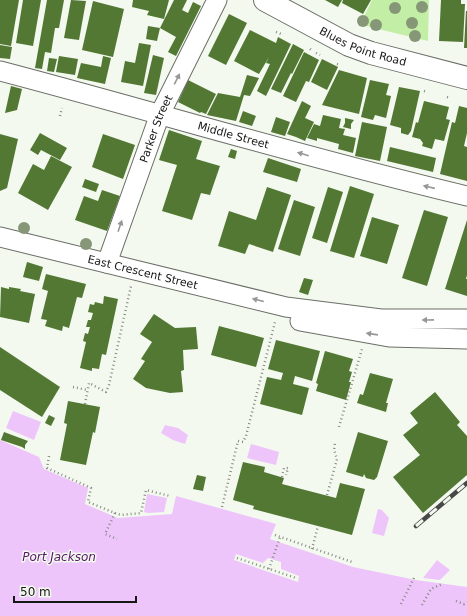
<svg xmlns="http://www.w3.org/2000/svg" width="467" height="616" font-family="'DejaVu Sans',sans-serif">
  <rect width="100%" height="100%" fill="#f3f9ef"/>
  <!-- green -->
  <path fill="#c3eea6" d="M372,0h57l-1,41 -58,-14 -9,-4z"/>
  <!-- water -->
  <path fill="#eec5fa" d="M13,411l28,11 -7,18 -28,-12z
    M165,425l13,3 10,7 -3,9 -12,-4 -12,-7z
    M0,440l39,17 5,12 44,19 -3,16 33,14 54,-4 4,-18 100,28 -6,15 83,28 63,13 51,7v29h-467z
    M251,444l28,8 -3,13 -29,-7z
    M147,494l20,4 -3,14 -16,1 -4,-1z
    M378,509l4,1 7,8 -5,18 -12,-3z
    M437,560l13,10 -10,10 -17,-2z"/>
  <!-- pier -->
  <path fill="#f3f9ef" d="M236,554l27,9 5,-5 13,4v7l18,7 -1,6 -64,-22z"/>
  <!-- building -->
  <path fill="#527834" d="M0,0h19l-8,46 -11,-2z
    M23,0h18l-8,46 -17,-3z
    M47,0h17l-5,28h-4l-4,25 -6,-1 -3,17 -7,-1z
    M71,0l15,1 -7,39 -15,-2z
    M133,0h36l-5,19 -17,-4 2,-4 -17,-4z
    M174,0h13l-5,10 6,3 5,-11 8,4 -25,50 -8,-4 8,-15 -16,-9z
    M325,0h17l-4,7z
    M343,0h28l-8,14 -21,-11z
    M441,0h20v4h4l-2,38 -24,-1z
    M93,1l31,8 -11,48 -31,-7z
    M466,11h1v37h-3z
    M229,14l18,9 -21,42 -18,-9z
    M148,26l12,2 -3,13 -11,-2z
    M250,30l26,13 2,-6 13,7 -25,52 -9,-5 13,-27 -4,-1 3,-6 -10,17 -25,-13z
    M139,43l12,2 -8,41 -22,-4 4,-21 10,2z
    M293,44l11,6 -12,24 -1,-1 -10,20 -10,-4z
    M0,45l12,2 -2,12 -10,-1z
    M304,52l15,8 -10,22 -3,-1 -10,21 -13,-6z
    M153,55l11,3 -8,37 -12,-2z
    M59,56l19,3 -3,16 -19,-3z
    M103,56l8,2 -6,26 -28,-6 4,-15 20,4z
    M49,58l8,1 -3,13 -7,-1z
    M322,59l16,8 -11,23 -16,-8z
    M339,70l28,8 -8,36 -37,-9z
    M247,75l12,3 -9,18 -6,-1 -8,26 -29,-6 11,-22 22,4z
    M188,80l28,14 -10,20 -5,-2 -1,1 -22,-11z
    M370,80l19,4 -3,11 5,1 -5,22 -11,-3 -2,5 -12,-3z
    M11,86l11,3 -5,21 -12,3z
    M399,87l21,4 -9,40 -3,4 -7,-2v-5l-11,-3z
    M302,101l9,5 -6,12 9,4 -9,19 -9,-4 -9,-3z
    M424,101l25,6 -3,12 4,1 -6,21 -9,-2 -3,10 -10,-3 1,-3 -3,-4 -8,-2 4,-15 2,1z
    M459,106l8,2v25l-3,13 3,1v34l-27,-7 12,-52 3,1z
    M243,111l13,5 -4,10 -13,-4z
    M323,115l18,4 -2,9 6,1 -2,6 13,3 -3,15 -15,-4 1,-5 -22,-6v3l-10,-3 7,-14 6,2z
    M276,117l14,5 -5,14 -14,-4z
    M345,118l9,2 -3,4v5l-8,-2 2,-4z
    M362,122l25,5 -7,34 -25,-5z
    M169,130l33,11 -6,18 24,7 -10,29 -9,-2 -9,27 -30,-9 15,-46 -18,-5z
    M40,133l27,15 -7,12 -19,-10 -3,5 -8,-5z
    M0,134l18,5 -11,49 -7,3z
    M103,134l32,11 -12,34 -31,-12z
    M390,147l46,11 -3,14 -46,-11z
    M231,149l6,2 -2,8 -7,-2z
    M51,156l21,11 -24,43 -30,-17 15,-29 11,6z
    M268,158l33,11 -4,13 -34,-10z
    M85,179l14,5 -3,8 -14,-5z
    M350,186l24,8 -20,64 -24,-7z
    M267,187l24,8 -18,57 -24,-8 -4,10 -27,-8 11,-35 27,9z
    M328,187l15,5 -16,51 -15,-5z
    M102,190l18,6 -13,35 -32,-11 9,-24 14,5z
    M294,200l21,7 -15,49 -22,-7z
    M424,210l24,7 -21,69 -25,-8z
    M372,217l27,8 -12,39 -27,-8z
    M467,220v55l-1,4h1v17l-22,-7z
    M27,262l16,5 -4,14 -16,-4z
    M46,274l40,10 -4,14 -5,-1 -8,31 -6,-2 -1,5 -17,-5 2,-6 -6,-1 7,-28 -6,-2z
    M304,278l9,2 -5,15 -9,-3z
    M1,287l8,2v-2l12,2 -1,2 15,3 -6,29 -29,-6z
    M104,296l14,3 -12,56 -4,-1 -3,15 -7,-1v3l-12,-3 6,-26 -3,-1 2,-8 3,1 2,-7h-4l2,-7h3l2,-7 -5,-1 2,-8 4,1 1,-3 8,2z
    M154,314l21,14 21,-1 2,22 -15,1 1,20 -3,1 2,21 -13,1 -24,-5 -13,-9 12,-18 -4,-2 11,-17 -12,-8z
    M219,326l45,12 -8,29 -45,-12z
    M276,340l44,11 -8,30 -17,-5 -2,8 16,4 -7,27 -42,-11 7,-27 14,3 2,-7 -15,-4z
    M0,347l60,40 -18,30 -42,-27z
    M325,351l28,8 -4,12 3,1 -3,10h2l-5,18 -30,-9 2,-7 -2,-1z
    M370,373l23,6 -7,24h2l-2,9 -29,-9 3,-9 3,1z
    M435,392l25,30 -3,3 10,11v39l-44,38 -30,-36 27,-22 -17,-20 15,-12 -8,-10z
    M68,401l32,6 -5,26 -2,-1 -7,33 -26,-5 7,-36 -3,-1z
    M49,415l6,3 -4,8 -6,-3z
    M4,432l24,9 -3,4v4l-3,-2 -21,-7z
    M358,432l30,9 -11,36 -3,3 -8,-2 -2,-4 -1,3 -17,-5z
    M243,462l22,5 -1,5 20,6 -2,6 54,14 4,-15 25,6 -13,46 -99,-26 1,-3 -21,-6z
    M197,475l9,2 -3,14 -10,-2z"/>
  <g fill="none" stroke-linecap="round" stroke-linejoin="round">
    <defs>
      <g id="minor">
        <path id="s1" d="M0,71c156,41 310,88 467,125"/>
        <path id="s2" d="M0,237l286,70 95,12h86"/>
        <path id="s3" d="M107,263l53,-149 57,-114"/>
        <path d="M300,321l89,16 78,2"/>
      </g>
      <g id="tertiary">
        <path id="s4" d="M265,0l84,45 22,8 96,25"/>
      </g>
    </defs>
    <!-- minor casing -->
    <use href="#minor" stroke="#6a6f67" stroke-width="21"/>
    <!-- tertiary casing -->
    <use href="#tertiary" stroke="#6a6f67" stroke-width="24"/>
    <!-- path -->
    <path stroke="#888c85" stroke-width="2.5" stroke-dasharray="1 3" stroke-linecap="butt" d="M276,32l5,2
      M310,49l2,2
      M316,53l4,2
      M337,64l3,1
      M424,91l3,1
      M447,97l3,1
      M60,116l2,-8
      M73,387l14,3
      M85,404l4,-21 17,9 3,-7 22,-99
      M339,427l23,-78
      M49,456l-2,12 44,20 -3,14 27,11 -10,21 12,5
      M282,477l2,-9h4l-2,7
      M327,495l10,-36 -3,-9 1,-7
      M222,507l16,-66 5,1 3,-6 29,-114
      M115,513l6,2 20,-2 5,-23 24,6
      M275,535l77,27
      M312,549l6,-23
      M237,558l59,20
      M269,569l11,-32
      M456,601l8,3 3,-2
      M401,604l13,-26
      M422,605l9,-16 11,-5"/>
    <!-- minor -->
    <use href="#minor" stroke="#fff" stroke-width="19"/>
    <!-- tertiary -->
    <use href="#tertiary" stroke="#fff" stroke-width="22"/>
    <defs>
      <path id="rail" d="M416,526l51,-43"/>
    </defs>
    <!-- rail casing -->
    <use href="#rail" stroke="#464945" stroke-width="4.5"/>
    <!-- rail -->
    <use href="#rail" stroke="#f3f9ef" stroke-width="3" stroke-dasharray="9" stroke-linecap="butt"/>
  </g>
  <!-- trees -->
  <g fill="#859777">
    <circle cx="422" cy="7" r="6"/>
    <circle cx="395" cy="8" r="6"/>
    <circle cx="363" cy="21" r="6"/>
    <circle cx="412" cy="23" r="6"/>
    <circle cx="376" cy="25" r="6"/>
    <circle cx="415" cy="36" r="6"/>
    <circle cx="24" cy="228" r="6"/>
    <circle cx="86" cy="244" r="6"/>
  </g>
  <!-- one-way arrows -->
  <defs><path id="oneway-solid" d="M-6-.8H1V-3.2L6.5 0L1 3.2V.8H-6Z"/></defs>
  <g fill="#969796">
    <use href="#oneway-solid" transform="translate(177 79) rotate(-63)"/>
    <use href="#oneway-solid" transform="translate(303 154) rotate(-164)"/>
    <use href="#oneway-solid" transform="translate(429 187) rotate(-167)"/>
    <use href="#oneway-solid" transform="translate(120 226) rotate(-71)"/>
    <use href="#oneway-solid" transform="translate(258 300) rotate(-166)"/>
    <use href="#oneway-solid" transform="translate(428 320) rotate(179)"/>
    <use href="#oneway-solid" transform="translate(372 334) rotate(-172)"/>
  </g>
  <g text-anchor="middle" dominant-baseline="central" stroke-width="3" stroke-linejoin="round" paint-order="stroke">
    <!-- street labels -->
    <g font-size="11" fill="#161815" stroke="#f3f9ef">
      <text stroke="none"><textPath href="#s4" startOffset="109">Blues Point Road</textPath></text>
      <text stroke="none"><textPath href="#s3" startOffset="143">Parker Street</textPath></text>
      <text stroke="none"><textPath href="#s1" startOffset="242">Middle Street</textPath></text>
      <text stroke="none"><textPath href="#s2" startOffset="147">East Crescent Street</textPath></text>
    </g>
    <!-- water labels -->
    <g font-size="12" font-style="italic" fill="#551765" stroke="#f3f9ef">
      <text x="59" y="557">Port Jackson</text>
    </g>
  </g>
  <!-- scale -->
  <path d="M14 596v6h122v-6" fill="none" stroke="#161815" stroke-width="2"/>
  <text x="20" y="596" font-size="12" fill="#161815" stroke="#f3f9ef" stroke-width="3" paint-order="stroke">50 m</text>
</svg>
